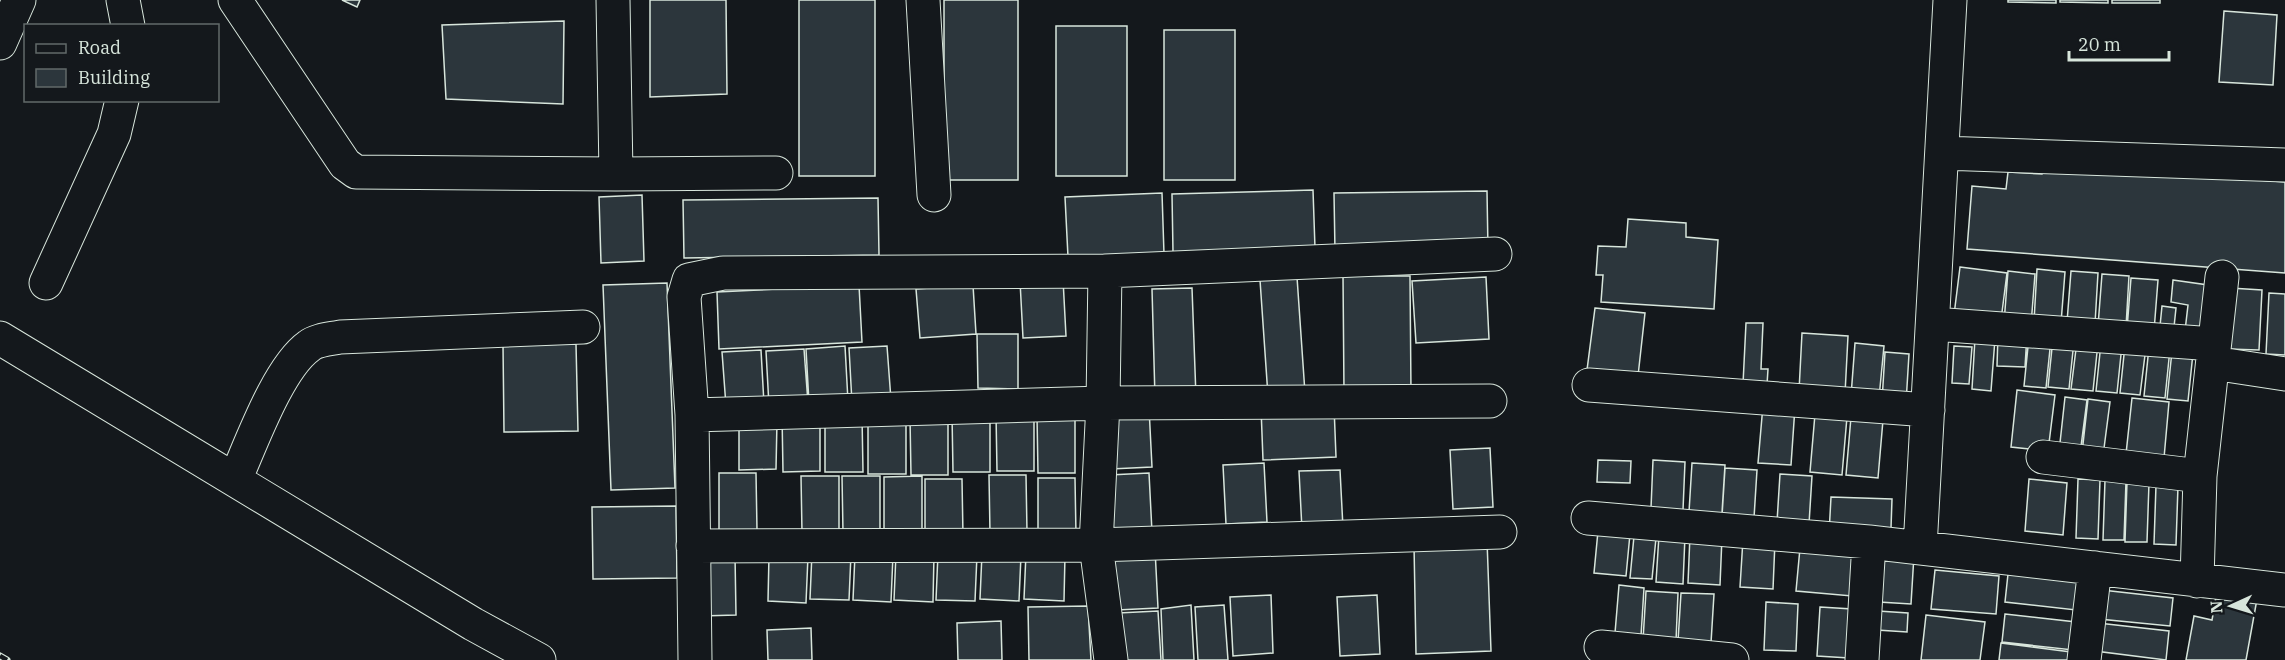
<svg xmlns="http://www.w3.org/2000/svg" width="2285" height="660" font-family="'IBM Plex Serif',serif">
  <rect width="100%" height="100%" fill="#14181c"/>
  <!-- building -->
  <path fill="#2c363c" stroke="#d8e6dc" stroke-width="1.5" d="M342,0h18l-3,7z
    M650,0h76l1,94 -77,3z
    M799,0h76v176h-76z
    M944,0h74v180h-74z
    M2008,0h48v3l-48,-1z
    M2060,0h48v3l-48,-1z
    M2112,0h48v3h-48z
    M2224,11l53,4 -4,70 -54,-3z
    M564,21l-1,83 -117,-5 -4,-74z
    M1056,26h71v150h-71z
    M1164,30h71v150h-71z
    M2043,163l242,19v91l-318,-24 5,-63 34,3 2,-17 34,2z
    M1313,190l2,58 -142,4 -1,-58z
    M1487,191l1,59 -153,2 -1,-59z
    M1162,193l2,61 -96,3 -3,-60z
    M642,195l2,66 -43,2 -2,-66z
    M878,198l1,57 -195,3 -1,-58z
    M1628,219l58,4v14l32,3 -4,69 -113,-7 2,-27h-7l2,-29 28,1z
    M1960,267l47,6 -6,47 -47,-5z
    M2037,269l28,3 -4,51 -27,-2z
    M2008,271l27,3 -4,51 -27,-2z
    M2071,271l27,2 -3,51 -28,-2z
    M2102,274l27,2 -3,51 -28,-1z
    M1343,276h67l1,116h-67z
    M1297,277l8,116 -37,3 -8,-116z
    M1486,277l3,62 -73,4 -4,-62z
    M2131,278l27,2 -4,51 -27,-2z
    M1063,279l3,57 -43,2 -3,-57z
    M2173,280l35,5 -6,48 -17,-2 3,-26 -17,-3z
    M667,283l8,205 -64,2 -8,-205z
    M859,285l3,57 -143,7 -2,-57z
    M973,285l3,49 -56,4 -4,-49z
    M1192,288l4,109 -41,1 -3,-109z
    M2230,288l32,2 -3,60 -32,-1z
    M2269,293l16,1v61l-19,-1z
    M2162,306l14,2 -2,19 -14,-1z
    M1595,308l50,5 -7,63 -51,-6z
    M1746,323h17l-2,46h7l-1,16 -24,-1z
    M1802,333l46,3 -3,58 -46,-3z
    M977,334h41v55l-40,-1z
    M1998,334l29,1 -2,32 -28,-1z
    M2029,337l22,2 -5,49 -22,-2z
    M1975,338l20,1 -4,52 -19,-2z
    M2053,338l21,3 -5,48 -21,-2z
    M2077,341l21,2 -5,48 -22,-2z
    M1855,343l29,3 -5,52 -28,-2z
    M2101,343l21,2 -5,48 -21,-2z
    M576,344l2,87 -74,1 -1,-87z
    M2125,345l21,2 -6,48 -20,-2z
    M845,346l3,55 -39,2 -3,-54z
    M887,346l4,54 -39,3 -3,-55z
    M1954,346l18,1 -3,37 -17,-1z
    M2149,347l21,2 -5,49 -21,-2z
    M804,349l4,54 -39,3 -3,-55z
    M761,350l3,54 -38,2 -4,-54z
    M2172,351l21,2 -5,48 -21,-2z
    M1885,352l24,2 -3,49 -24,-2z
    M2017,390l38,5 -7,56 -37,-4z
    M2065,397l22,3 -7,54 -21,-2z
    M2132,398l37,4 -5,56 -38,-4z
    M2088,399l22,3 -7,54 -21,-3z
    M1763,405l32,2 -4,58 -33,-2z
    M1334,406l2,51 -73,3 -2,-52z
    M1149,408l3,59 -41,2 -3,-59z
    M1034,413v58h-37l-1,-57z
    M990,414v58h-37l-1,-57z
    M1815,414l32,3 -5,58 -32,-3z
    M782,415h38v56l-37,1z
    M825,415h37l1,57h-38z
    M906,416v58h-38v-57z
    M1037,416h38v57h-37z
    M948,417v58h-37l-1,-57z
    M1851,417l32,3 -5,58 -32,-3z
    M739,421h38l-1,48 -37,1z
    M1490,448l3,59 -40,2 -3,-59z
    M1598,460l33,1 -1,22 -33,-1z
    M1653,460l32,2 -2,48 -32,-2z
    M1264,463l3,59 -41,2 -3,-59z
    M1692,463l33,2 -3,48 -33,-1z
    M1725,468l32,2 -3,48 -32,-2z
    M1340,470l3,58 -41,2 -3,-59z
    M719,473h37l1,57 -38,1z
    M1149,473l3,59 -40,2 -3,-59z
    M1780,474l32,2 -3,48 -32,-2z
    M989,475h37l1,57 -37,1z
    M801,476h38v57h-37z
    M842,476h38v57h-37z
    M922,476v58h-38v-57z
    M1038,478h37l1,57h-38z
    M925,479h37l1,57 -38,1z
    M2029,479l38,4 -4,52 -38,-4z
    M2078,479l22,1 -2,59 -22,-1z
    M2105,480l21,1 -2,59h-21z
    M2127,482l22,1 -2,59h-22z
    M2156,485l22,1 -2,59 -22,-1z
    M1831,497l61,2 -1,29 -7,9 -55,-3z
    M676,506l1,72 -84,1 -1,-72z
    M1598,531l32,3 -4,42 -32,-3z
    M1659,535l26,1 -2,48 -27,-2z
    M1690,535l32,2 -2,48 -32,-2z
    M1634,536l22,2 -4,41 -22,-1z
    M1743,539l32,2 -2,48 -33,-2z
    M1487,540l4,111 -75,3 -2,-109z
    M1800,548l56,5 -4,43 -56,-5z
    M1155,549l3,59 -41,2 -3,-59z
    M812,552l39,2 -2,46 -39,-1z
    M896,553l38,2 -1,47 -39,-2z
    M938,553l39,2 -2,46 -39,-1z
    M982,553l39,2 -2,46 -39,-2z
    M1026,553l39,2 -1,46 -40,-2z
    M1882,553l32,2 -3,49 -32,-2z
    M855,554l38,1 -2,47 -38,-2z
    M735,555l1,60 -35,1 -2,-60z
    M769,555l39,1 -2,47 -38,-2z
    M1935,570l64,6 -3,38 -65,-5z
    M2008,574l71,7 -3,29 -71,-8z
    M1619,585l25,3 -3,48 -26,-3z
    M2102,590l71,8 -3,28 -71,-7z
    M1646,591l32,2 -2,48 -33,-1z
    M2217,592l40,7 -11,61h-60l8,-44 18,4z
    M1681,593l33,1 -3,49 -33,-2z
    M1271,595l2,58 -40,3 -3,-59z
    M1377,595l3,59 -40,2 -3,-59z
    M1766,602l32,2 -2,47 -32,-1z
    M1191,605l3,55h-31l-2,-51z
    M1224,605l4,55h-30l-3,-53z
    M1088,606l3,54h-62l-1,-53z
    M1820,607l32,2 -3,49 -32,-2z
    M1158,611l3,49h-41l-2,-47z
    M1878,611l30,2 -1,19 -30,-2z
    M2005,614l71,8 -3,28 -71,-8z
    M1926,615l59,7 -5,38h-59z
    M1001,621l1,39h-44l-1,-37z
    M2098,623l71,8 -3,29 -71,-9z
    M811,628l1,32h-44l-1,-30z
    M2001,643l70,9 -1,8h-71z"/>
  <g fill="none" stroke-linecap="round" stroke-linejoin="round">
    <defs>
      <path id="minor" d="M123,0l5,26
        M235,0l110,164 11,8 260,2 160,-1
        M613,0l3,174
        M923,0l11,195
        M1942,153l343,12
        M1105,271l390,-17
        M46,283l68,-149 8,-34
        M1933,324l281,20
        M0,338l473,286 66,36
        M2213,363l72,11
        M1589,385l339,25
        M692,415l411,-12 387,-2
        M2043,457l157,19
        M235,480c16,-36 43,-112 74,-134 7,-6 22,-7 31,-9l243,-10
        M1588,518l281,24 416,48
        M693,546l403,-1 404,-13
        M1920,548l30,-548
        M2197,581l3,-105 22,-199
        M1601,647l131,13
        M695,660l-3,-245 -8,-118 5,-17 34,-7 382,-2 -2,132 -7,142 15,115
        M1862,660l7,-118
        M2084,660l11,-92"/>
      <path id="major" d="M0,43l19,-43"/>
    </defs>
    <!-- minor casing -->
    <use href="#minor" stroke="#d8e6dc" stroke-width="35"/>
    <!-- major casing -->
    <use href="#major" stroke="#d8e6dc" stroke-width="35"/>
    <!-- minor -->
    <use href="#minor" stroke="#14181c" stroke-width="33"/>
    <!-- major -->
    <use href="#major" stroke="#14181c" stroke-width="33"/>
    <defs>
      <path id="rail" d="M0,656l7,4"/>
    </defs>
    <!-- rail casing -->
    <use href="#rail" stroke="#d8e6dc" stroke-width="7"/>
    <!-- rail -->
    <use href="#rail" stroke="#14181c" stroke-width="4.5" stroke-dasharray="14" stroke-linecap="butt"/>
  </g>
  <!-- legend -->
  <rect x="24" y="24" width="195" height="78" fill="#14181c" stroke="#626a69" stroke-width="1.5"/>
  <rect x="36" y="44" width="30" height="9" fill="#14181c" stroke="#626a69" stroke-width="1.5"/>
  <text x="78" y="54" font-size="18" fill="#d8e6dc">Road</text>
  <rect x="36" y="69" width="30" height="18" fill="#2c363c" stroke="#626a69" stroke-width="1.5"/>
  <text x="78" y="84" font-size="18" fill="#d8e6dc">Building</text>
  <!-- north arrow -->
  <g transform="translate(2231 606) rotate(266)" stroke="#14181c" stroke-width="4.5" paint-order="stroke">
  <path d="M0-4.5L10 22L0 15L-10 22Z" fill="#d8e6dc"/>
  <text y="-9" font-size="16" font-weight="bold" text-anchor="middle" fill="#d8e6dc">N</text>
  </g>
  <!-- scale -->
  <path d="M2069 51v9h100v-9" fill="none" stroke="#d8e6dc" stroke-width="3"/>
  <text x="2078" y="51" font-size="18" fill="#d8e6dc" stroke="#14181c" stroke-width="4.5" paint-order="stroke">20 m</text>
</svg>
